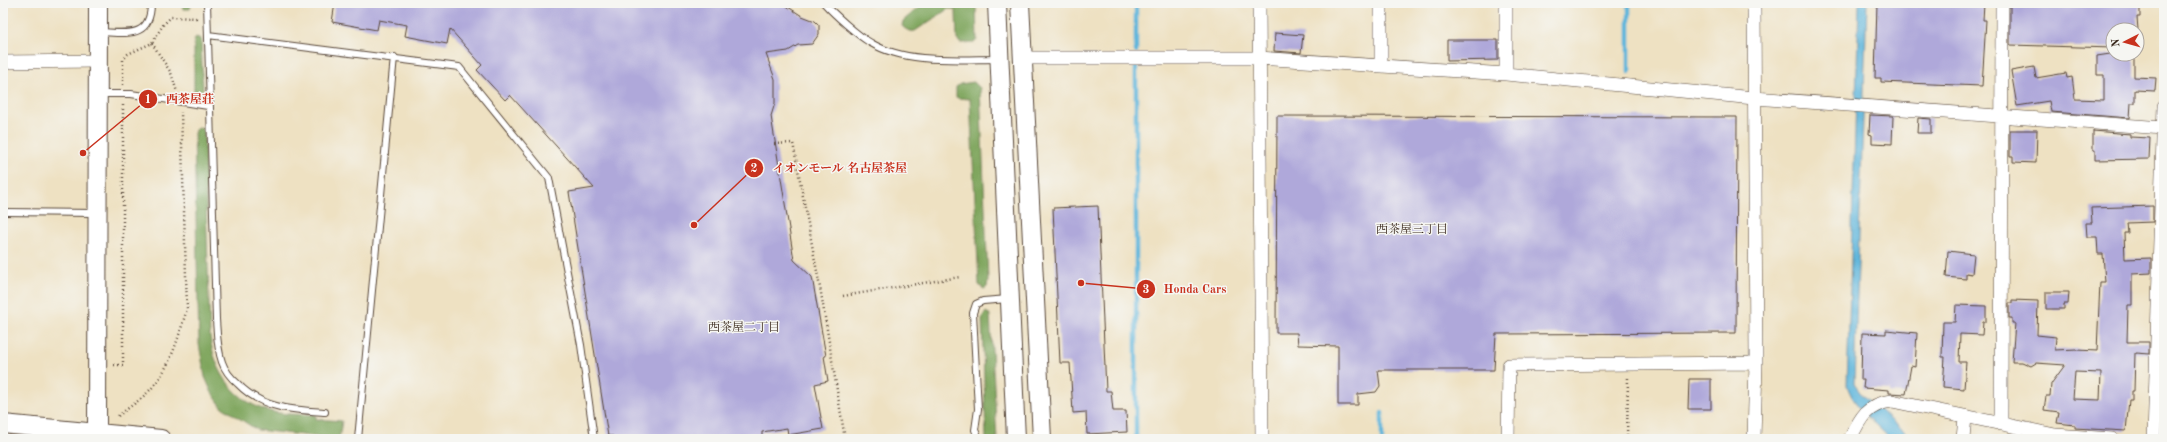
<svg xmlns="http://www.w3.org/2000/svg" width="2167" height="442" font-family="'Old Standard TT','Noto Serif JP',serif">
  <rect width="100%" height="100%" fill="#f6f6f2"/>
  <filter id="ink" filterUnits="userSpaceOnUse"><feTurbulence type="fractalNoise" baseFrequency=".025" numOctaves="2"/><feDisplacementMap in="SourceGraphic" scale="8" xChannelSelector="R" yChannelSelector="G"/><feConvolveMatrix kernelMatrix="1 2 1 2 8 2 1 2 1" color-interpolation-filters="sRGB"/></filter>
  <filter id="wash" filterUnits="userSpaceOnUse"><feTurbulence type="fractalNoise" baseFrequency=".012" numOctaves="4" result="noise"/><feDisplacementMap in="SourceGraphic" scale="16" xChannelSelector="R" yChannelSelector="G"/><feGaussianBlur stdDeviation="0.9" result="paint"/><feColorMatrix in="noise" values="0 0 0 0 0 0 0 0 0 0 0 0 0 0 0 0 0 1.4 0 .05"/><feComposite in="paint" operator="in"/></filter>
  <g filter="url(#wash)">
    <rect width="100%" height="100%" fill="#eee1c2"/>
    <!-- forest -->
    <path fill="#7fa65d" stroke="#5d683e" d="M181,3h11l-2,6h-7z
      M924,3h52l1,37 -3,3h-14l-3,-3 -1,-27 -2,-4h-6l-33,22c-5,1 -9,-1 -13,-5l1,-5z
      M196,37l5,2 2,52 -1,4 -8,-1v-53z
      M974,82l6,6 8,192 -1,7 -3,2 -5,-4 -9,-186 -12,-1 -2,-1v-10l4,-3z
      M197,128h5l2,3 6,205c4,36 26,68 63,76 14,3 29,2 43,3v4l26,2 -3,18 -82,-9 -35,-23 -10,-14 -7,-16 -6,-33 -5,-211z
      M986,312l4,3 7,124h-11l-4,-120z"/>
    <!-- water -->
    <path fill="#5fb6dc" stroke="#4d707d" d="M1859,3h8l-13,381 8,11 51,44h-22c-16,-15 -38,-33 -44,-54z"/>
    <g fill="none" stroke-linecap="round" stroke-linejoin="round">
      <!-- stream -->
      <path stroke="#5fb6dc" stroke-width="4.5" d="M1136,3v48
        M1629,3v69
        M1136,67v372
        M1382,439v-26"/>
    </g>
    <g id="blocks">
      <!-- building -->
      <path fill="#afa8da" fill-rule="evenodd" d="M335,3h447l20,13 13,5 4,4v9l-7,10 -14,1 -10,6 -22,3 9,25v24l-4,13 23,144 18,17 14,79h-2l4,25 -13,3 8,45 -35,6 -1,-7 -25,4v7h-149v-3h-5l-39,-244 25,-4 -84,-93 -5,5 -28,-30 5,-5 -32,-36 -3,15 -42,-8 2,-11 -28,-5 -2,10 -45,-8z
        M1877,3h107l-1,17h3l-4,66 -101,-4v-4h-6z
        M2010,3h130v14h-3l1,13h-25v18l-103,-3z
        M1275,33l28,2 -2,18 -27,-2z
        M1447,40h51v20l-51,1z
        M2110,54h24v23l22,1 -1,13 -20,-1v13h-4l-1,15 -79,-6 -2,-11 -32,5 -6,-35 23,-4 2,11 30,-5 1,5 5,-1 3,22 29,1v-25h-7v-19z
        M1870,115l23,1 -1,28 -20,-1v-8l-3,-1z
        M1277,116l460,1 -1,216 -240,1 -2,36h-116l2,16 -4,6 -18,2v11h-20v-59l-40,-1 -1,-12h-21z
        M1918,118l13,1v14h-14z
        M2010,130h27l-1,33 -23,-1v-6h-3z
        M2093,131l37,3v3l20,1 -1,21 -54,1v-10h-2z
        M1098,206l8,185h5l2,20h13l1,21 -40,2 -1,-22 -13,1 -3,-50h-10l-7,-155z
        M2153,206v16l-26,1 1,10h-4l1,26 26,-1v15l-19,1v31h-4l-1,37h22v12l-14,-1 -1,38h-2v9h-3l-3,31 -51,-3v-3l-18,-2 2,-11 -15,-2 2,-14h4l1,-12 14,-19 -29,-2 -5,3 -9,-4h-10l3,-39h-3v-5h-3v-15h3v-3l26,1 -1,34 19,2 -1,13 22,-1v1l20,1 3,-69h5l-2,-28h-5l-1,-17h-10l-1,-14h6l-1,-15zM2075,372l26,1 -1,27 -27,-1z
        M1948,251l26,3 -2,20 -6,-1v6l-20,-2z
        M2046,292h23l-1,12h-4v5h-18z
        M1956,305l30,1v16h-3l-1,13 -22,-1 -1,28h7l-2,27 -21,-2 2,-30h-3l1,-35h12z
        M1886,330l31,3 -2,34 -4,-1 -5,28 -17,-1v-3l-26,-2 1,-8h-3l1,-47 24,1z
        M1689,379h22v30h-23z"/>
    </g>
  </g>
  <g filter="url(#ink)">
    <use href="#blocks" fill-opacity="0" stroke="#564537" stroke-width="1"/>
    <g fill="none" stroke-linecap="round" stroke-linejoin="round">
      <defs>
        <path id="lane" d="M207,3l9,316c1,15 1,29 6,43 3,9 9,16 16,22 24,25 55,26 87,28
          M824,3c10,11 34,33 47,40 35,21 88,16 127,16
          M100,32c27,1 51,7 51,-29
          M208,35l251,32 90,111 32,167 13,94
          M99,94h32l77,12
          M3,212l92,1
          M358,439l36,-382
          M979,439l-4,-9 3,-21 -5,-96 3,-9 7,-3 25,-2"/>
        <path id="street" d="M1259,3l3,436
          M1754,3l2,360 -2,76
          M1022,58h237l247,16 248,24 409,30
          M3,62l95,-1
          M1381,66v-63
          M1506,74v-71
          M2001,424l1,-421
          M1508,439l1,-74 247,-2
          M1850,439c10,-21 17,-35 42,-38l163,34 57,4
          M1963,439l2,-22
          M2154,439l10,-333"/>
        <path id="secondary" d="M997,3l19,436
          M1020,3l22,436
          M3,424l158,15
          M97,439l1,-436"/>
      </defs>
      <!-- lane casing -->
      <use href="#lane" stroke="#564537" stroke-width="8"/>
      <!-- street casing -->
      <use href="#street" stroke="#564537" stroke-width="14"/>
      <!-- secondary casing -->
      <use href="#secondary" stroke="#564537" stroke-width="20"/>
      <!-- path -->
      <path stroke="#564537" stroke-width="2.5" stroke-dasharray="1 3" stroke-linecap="butt" d="M152,43l19,30 6,19
        M123,85v-25l5,-6 24,-11 11,-18 8,-8 25,1v-3
        M774,144l19,-1 28,150 24,146
        M843,296l117,-19
        M114,365h9v-261
        M118,416c10,-8 21,-15 29,-23 23,-22 31,-55 40,-84l-6,-197
        M1627,439l1,-62"/>
      <!-- lane -->
      <use href="#lane" stroke="#fff" stroke-width="6"/>
      <!-- street -->
      <use href="#street" stroke="#fff" stroke-width="13"/>
      <!-- secondary -->
      <use href="#secondary" stroke="#fff" stroke-width="18"/>
    </g>
  </g>
  <g text-anchor="middle" dominant-baseline="central" stroke-width="3" stroke-linejoin="round" paint-order="stroke">
    <!-- neighbourhood labels -->
    <g font-size="12" fill="#3b2a1e" stroke="#f6f6f2">
      <text x="1412" y="230">西茶屋三丁目</text>
      <text x="744" y="328">西茶屋二丁目</text>
    </g>
  </g>
  <!-- callouts -->
  <path fill="none" stroke="#c8321e" stroke-width="1.5" d="M83 153L148 99M694 225L754 168M1081 283L1146 289"/>
  <g fill="#c8321e" stroke="#f6f6f2" stroke-width="1.5">
    <circle cx="83" cy="153" r="4"/>
    <circle cx="694" cy="225" r="4"/>
    <circle cx="1081" cy="283" r="4"/>
    <circle cx="148" cy="99" r="10"/>
    <circle cx="754" cy="168" r="10"/>
    <circle cx="1146" cy="289" r="10"/>
  </g>
  <g font-size="12" text-anchor="middle" font-weight="bold" fill="#fff">
    <text x="148" y="103">1</text>
    <text x="754" y="172">2</text>
    <text x="1146" y="293">3</text>
  </g>
  <g font-size="12" text-anchor="middle" font-weight="bold" fill="#c8321e" stroke="#f6f6f2" stroke-width="3" stroke-linejoin="round" paint-order="stroke">
    <text x="190" y="103">西茶屋荘</text>
    <text x="840" y="172">イオンモール 名古屋茶屋</text>
    <text x="1195" y="293">Honda Cars</text>
  </g>
  <!-- margin -->
  <rect width="2167" height="442" fill="none" stroke="#f6f6f2" stroke-width="16"/>
  <!-- north arrow -->
  <g transform="translate(2125 42) rotate(264)"><circle r="19" fill="#f6f6f2" stroke="#aba49d"/>
  <path d="M0-3L7 15L0 10L-7 15Z" fill="#c8321e"/>
  <text y="-6" font-size="11" font-weight="bold" text-anchor="middle" fill="#3b2a1e">N</text>
  </g>
</svg>
